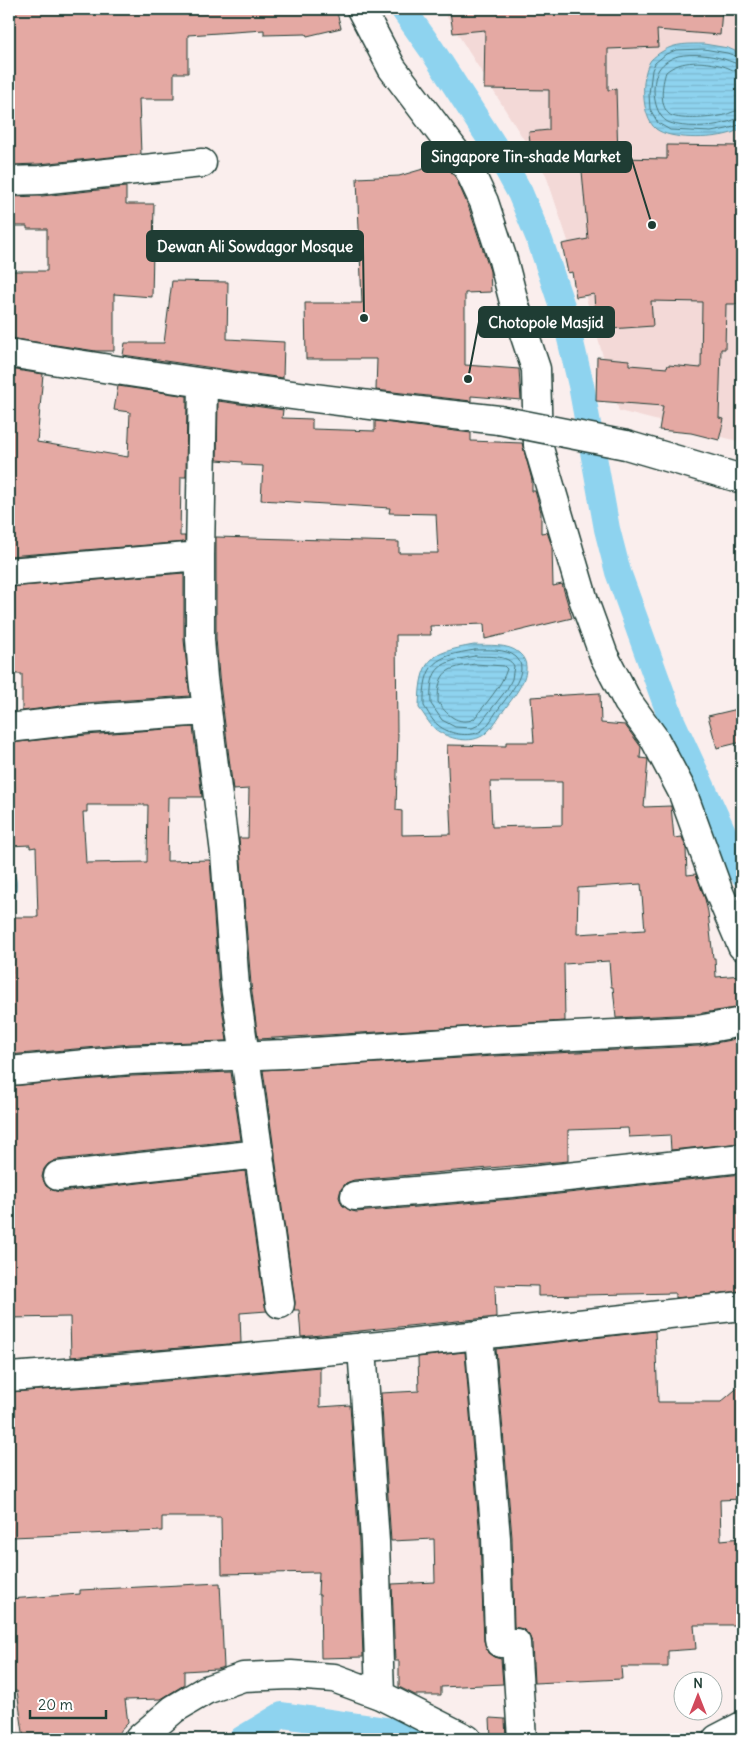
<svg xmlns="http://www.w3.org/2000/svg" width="751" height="1748" font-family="Delius,sans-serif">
  <defs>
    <pattern id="water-rules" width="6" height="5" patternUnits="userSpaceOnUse" patternTransform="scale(1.25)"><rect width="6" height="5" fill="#8ed3ef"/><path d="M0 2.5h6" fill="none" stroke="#7ab6ce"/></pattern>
  </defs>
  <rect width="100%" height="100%" fill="#faeeed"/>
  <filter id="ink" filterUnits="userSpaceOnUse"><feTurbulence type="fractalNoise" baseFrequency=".02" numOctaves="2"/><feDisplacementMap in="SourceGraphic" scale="10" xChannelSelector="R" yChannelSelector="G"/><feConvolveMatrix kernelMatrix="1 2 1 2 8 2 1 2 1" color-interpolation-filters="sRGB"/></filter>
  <g filter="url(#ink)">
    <!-- built -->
    <path fill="#f3d9d7" d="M442,9h300v433l-123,-31 -40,-137 -33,-99z"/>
    <!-- water -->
    <path fill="url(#water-rules)" stroke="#6297a4" d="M704,44l24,4 14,6v74c-4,2 -9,5 -14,6 -18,5 -57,6 -72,-5 -15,-12 -16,-54 -5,-69 3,-3 8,-7 12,-9 12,-8 27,-7 41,-7z
      M474,645c14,1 34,-2 45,8 19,16 -5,43 -15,57 -6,7 -11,18 -19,24 -14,11 -37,5 -50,-5 -6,-5 -11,-15 -16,-21 1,-48 9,-55 55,-63z
      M9,866c9,10 8,19 6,32l-6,5z"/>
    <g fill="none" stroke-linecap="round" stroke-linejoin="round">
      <!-- shore -->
      <path stroke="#4b797f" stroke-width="1" d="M742,58l-15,-5 -23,-4 -28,1 -10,4 -11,9 -3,7 -3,24 1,15 8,14 12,7 41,2 16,-3 15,-5
        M742,65c-6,-1 -12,-4 -18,-6 -14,-4 -32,-6 -46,-3 -7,2 -15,7 -19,13 -9,14 -6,48 11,54 13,5 42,4 54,0 6,-1 12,-5 18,-5
        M742,72c-7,0 -12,-4 -19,-6 -18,-5 -42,-7 -57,6 -4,12 -7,33 3,42 7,7 41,4 51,2 8,-1 14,-6 22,-6
        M475,650c12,0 31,-2 41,7 15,14 -8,38 -16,50 -6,7 -11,19 -19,24 -12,7 -33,3 -43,-6 -6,-4 -10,-13 -14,-19 -1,-43 11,-50 51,-56z
        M475,656c12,1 33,-2 39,10l-2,13 -5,10 -28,36 -7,3 -17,-1 -13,-7 -11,-16c-2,-38 9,-42 44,-48z
        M475,664l29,2 3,3c-5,17 -22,35 -33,50 -16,7 -28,-5 -36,-17 0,-32 9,-34 37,-38z"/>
      <!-- canal -->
      <path stroke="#8ed3ef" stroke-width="26" d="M403,9l29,41 63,97 25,46 20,48 23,68 18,76 26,144 11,43 54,149 70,152
        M242,1739l40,-24 118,17 10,7"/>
    </g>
    <!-- building -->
    <path fill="#e4a9a3" stroke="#1f3d34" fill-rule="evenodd" d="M9,9h327l5,19 -34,8 -1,-2 -42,1v-5l-76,5v38h-14v26h-35l2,55 -102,10 -30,1z
      M474,9h248l-2,26 -63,-5 1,17 -50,2v41l8,-1 2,69 49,1v-14l72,1v17h3v141h-16l-1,45h-4l-2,69 5,1 -5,21 -28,-7 -32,-3 4,-24 -67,-5 1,-44 32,3v5l38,3 1,-3 33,3 1,-66 -51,-1 2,25 -57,4 -2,-36 -18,3 -4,-25 -4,1 -6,-29 26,-5 -6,-68h-3l-1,-6 -46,3 -3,-36 20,-2v-40l-65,-1 1,-59 -32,3 -3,-22z
      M444,163l12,15 13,30 21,63 1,21 -26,1v72l54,4 2,31 -50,-4v5l-95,-11 1,-31h-71l-1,-56h57l-5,-125 42,-2z
      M126,187v17h28l-2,93 -38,-3v57h-18l-87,-13v-67h38v-42h-20v-3h-18v-29l33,-1z
      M172,281l56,1 -1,57 57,3 -1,36 -160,-23 2,-12h39z
      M9,369l34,5 -6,68 91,15 2,-45 -16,-2 4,-24 69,10 -1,81h-5l-1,59h5v6l-176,14v-55h1z
      M218,401l65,9 -1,8 30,1v10l63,2v-10l96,12v8l51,2 10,37v11h3l6,21v21l6,-1 5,14 1,40 9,-2 10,34 -87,21 -1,-15 -54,2 1,9h-35l1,98h1l-2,77 6,1v24l49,-1 -4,-89 59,1v-4h28l-3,-45 69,-4 1,30 24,2 16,22 -1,11 8,1 -4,48 27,-1 3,32 8,-1 4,11 1,27 9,-1 9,25 3,13 5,46h2l1,19 26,-2v32l-46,7 -80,4 -3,-31h-2l-2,-26 -45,3 1,57 -307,18 -7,-55 -12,-146h9l1,-49 -16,1 -14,-114 -3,-38v-101l183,5v11h39l-2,-39 -47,-1 1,-5 -129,-8 2,-34 -21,-1v-3l-25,-2zM490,782h72v43l-70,2zM641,884l4,46 -68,4 1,-46z
      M184,573v67l6,56 -106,7 -62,8v-37h-13v-87z
      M742,708v34l-25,6 -9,-32z
      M193,727l9,70h-34l-1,64 43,-1 9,127 8,54 -97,3 -121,11v-82h3v-56h26l-2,-70 -6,1v-3l-21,1v-103l77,-8zM87,805h61l-1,57 -61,1 -3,-51h4z
      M741,1038l1,105 -71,7 -1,-15 -41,2 -1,-9 -60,2v31l-214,19 -8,3 -5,6 -2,8 3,8 7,5 7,2 157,-13 229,-25v117l-67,7v-5l-137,3v-10l-43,-1 1,32 -195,20 -2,-27h-5l1,-8 -32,-232 231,-14 205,-10z
      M231,1072l10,68 -185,20 -8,4 -4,5 -2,8 4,9 6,4 8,2 185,-21 20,135 2,5 -27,2 1,30 -170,14 -1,-40 -61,1v-232l123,-10z
      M655,1331l3,71h63l21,-18v115l-22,1 1,40 21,-2v87h-48l2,24 -28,2v16h-47l1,12 -88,4 -2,-41 -3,-7 -6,-6 -9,-2 -2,-90 -16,-188z
      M465,1352l15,187 4,102 4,12 6,4 7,2 2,25 -62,3v8h-26l-16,-8v-26h-4l-3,-77 43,-2 -1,-43 -43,2 -10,-148 38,-2 -1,-34z
      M320,1367v40l30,-2 9,138 4,114 -42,1 -1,-63h-2l1,-23 -97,2 -1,-57h-59v14l-150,6 -2,-57h-1v-88l113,-7z
      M220,1583l4,84 -7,2 -33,2v14l-23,14 -36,1 3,23 -15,16h-89l-7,-48 -8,1v-93l71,-5v-4z
      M490,1718l15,1 1,20h-15z"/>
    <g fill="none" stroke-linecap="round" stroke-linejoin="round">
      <defs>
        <path id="minor" d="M361,9l31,59 77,102 15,32 19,58 12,46 21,63 2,76 46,156 20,55 24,46 26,36 28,53 36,99 24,56
          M9,181l31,-1 162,-17
          M9,353c163,27 326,49 490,67
          M203,383l-3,173v83l3,39 22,175 10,133 45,318
          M626,445l116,34
          M9,572l191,-16
          M9,728l76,-9 121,-8
          M9,1071l122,-11 153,-6 209,-14 205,-10 44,-8
          M58,1176l202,-22
          M355,1196l157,-13 230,-25
          M479,1335l17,203 3,100 1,5h16l6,96
          M362,1347l13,195 5,153
          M9,1377l112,-8 258,-23 363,-40
          M139,1739l35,-30 32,-19 37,-13 48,-2 43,3 46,17 87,44
          M717,1739l25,-13"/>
      </defs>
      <!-- minor casing -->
      <use href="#minor" stroke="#1f3d34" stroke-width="31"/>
      <!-- minor -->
      <use href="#minor" stroke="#fff" stroke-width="28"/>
      <defs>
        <path id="minor-bridge" d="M499,420l127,25"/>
      </defs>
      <!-- minor-bridge casing -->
      <use href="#minor-bridge" stroke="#1f3d34" stroke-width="31" stroke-linecap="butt"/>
      <!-- minor-bridge -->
      <use href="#minor-bridge" stroke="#fff" stroke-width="28"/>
    </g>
  </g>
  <!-- callouts -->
  <path fill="none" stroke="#1f3d34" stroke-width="2" d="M652 225L631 157M364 318L363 246M468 379L479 322"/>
  <g fill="#1f3d34" stroke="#fff" stroke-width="2">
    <circle cx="652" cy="225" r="5"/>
    <circle cx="364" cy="318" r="5"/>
    <circle cx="468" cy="379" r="5"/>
  </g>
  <g fill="#1f3d34" stroke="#1f3d34" stroke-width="2">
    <rect x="422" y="142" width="209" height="30" rx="5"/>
    <rect x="147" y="231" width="216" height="30" rx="5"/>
    <rect x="479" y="307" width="135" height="30" rx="5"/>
  </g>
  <g font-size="15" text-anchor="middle" font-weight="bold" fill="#fff">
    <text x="526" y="162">Singapore Tin-shade Market</text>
    <text x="255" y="252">Dewan Ali Sowdagor Mosque</text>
    <text x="546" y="328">Chotopole Masjid</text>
  </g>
  <!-- margin -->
  <rect width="751" height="1748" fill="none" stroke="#fff" stroke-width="30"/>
  <rect x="15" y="15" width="721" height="1718" fill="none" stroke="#1f3d34" stroke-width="2" filter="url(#ink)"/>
  <!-- north arrow -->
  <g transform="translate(698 1696)"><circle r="24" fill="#ffffff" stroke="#a5b1ae"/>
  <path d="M0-4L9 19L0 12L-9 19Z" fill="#d1495b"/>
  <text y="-8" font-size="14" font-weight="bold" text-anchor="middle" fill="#1f3d34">N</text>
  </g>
  <!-- scale -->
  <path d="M30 1710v8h76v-8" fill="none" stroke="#1f3d34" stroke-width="2.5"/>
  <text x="38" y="1710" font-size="15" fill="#1f3d34" stroke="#ffffff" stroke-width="4" paint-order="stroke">20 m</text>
</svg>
